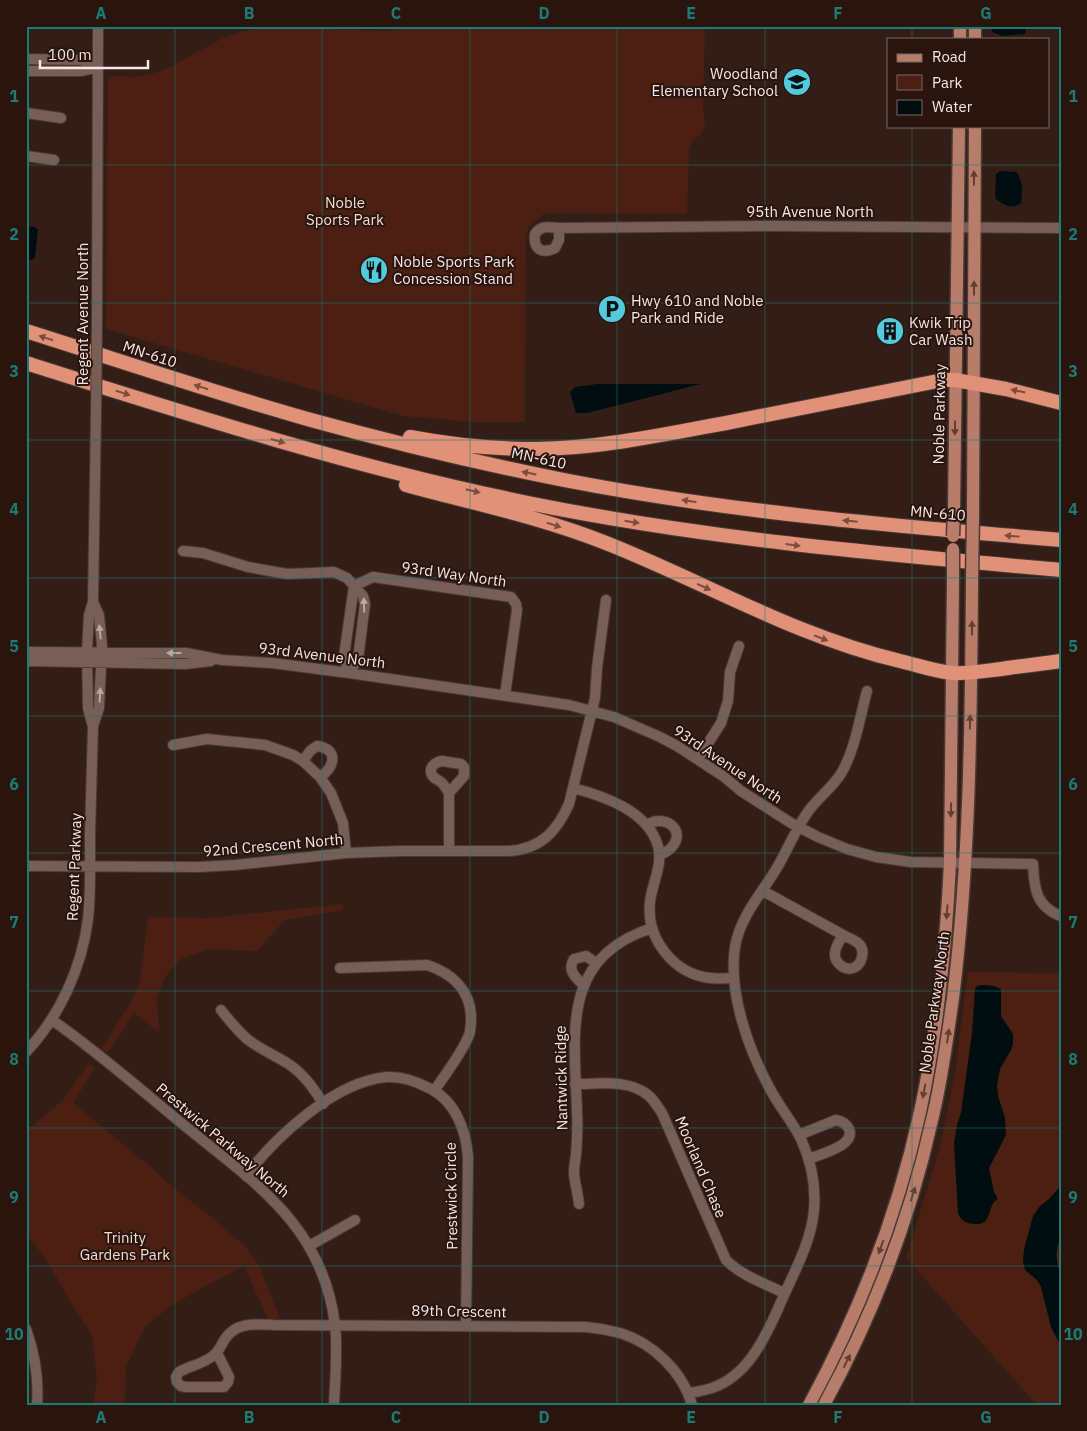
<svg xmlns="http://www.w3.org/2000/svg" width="1087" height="1431" font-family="'IBM Plex Sans',sans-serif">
  <rect width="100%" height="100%" fill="#331e17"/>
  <!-- green -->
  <path fill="#4b1f11" d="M406,26h299l-2,82 2,18 -6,10 -7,5 -3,10 -2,63 -142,-1 -16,13 -3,10 -1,186h-51l-71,-6 -297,-87 2,-250 5,-3 23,1 15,-3 13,-4 59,-32 22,-7 25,-4 121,4z
    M342,904l2,6 -59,10 -28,31 -47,-2 -29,10 -16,18 -8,21 2,34 -25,-19 -26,40 -7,-4 29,-45 10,-23 8,-64 62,1z
    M968,972l93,1v432h-24l-131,-147 34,-111 15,-75z
    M89,1063l6,5 -22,35 78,64 18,17 41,32 36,31 14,20 20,52h-12l-24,-53 -53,28 -23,14 -23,19 -19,40 -1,38h-32l4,-26 -5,-44 -17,-26 -28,-48 -21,-28v-102l37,-31z"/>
  <!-- water -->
  <path fill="#010e11" d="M992,26h35l-2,8 -23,2 -10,-4z
    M1000,171l17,1c6,10 6,20 4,31 -9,7 -18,2 -25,-4l-1,-4 1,-21z
    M26,226l9,1 3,3 -3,27 -2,3 -7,-1z
    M597,384h104l-114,29h-11l-6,-21 5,-5z
    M982,985l12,1 7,3v27l12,18v10l-2,6 -11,19 -3,16 1,11 7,22 1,17 -17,33 5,24 4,7c-12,5 -4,28 -25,25 -8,-1 -12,-4 -15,-11l-4,-70 3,-18 4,-12 11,-80 3,-44 2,-3z
    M1061,1186v51c-6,12 -6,24 0,36v73l-10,-19 -10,-40 -4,-7 -12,-10 -2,-8 1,-13 9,-33 7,-10 8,-6z"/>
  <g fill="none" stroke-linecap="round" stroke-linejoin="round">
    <defs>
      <path id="minor" d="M26,59l55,1 17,7
        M26,71h56l16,-4
        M26,113l35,5
        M26,156l28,4
        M559,228v12l-4,8c-14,7 -22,0 -20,-14 6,-9 14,-7 24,-6l214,-2 288,2
        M97,323l1,-297
        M183,551l20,2 45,14 39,7 47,-2 13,6 16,18 2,8 -7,55 -9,14
        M354,586l19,-9 138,20 5,7 1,6 -12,85
        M93,602l6,13 3,31 -3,62 -6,18
        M26,652l160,1 36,7 50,3 77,10 220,32 45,12 46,20 17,9 46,30 18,15 50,32 27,14 29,12 29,8 35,5 122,2c1,24 3,43 28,52
        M26,661l159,3 26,-3
        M349,673l-5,-17 10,-70
        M173,745l34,-6 58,6 28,10 10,6 17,16 11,16 12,30 3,30
        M698,759l23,-36 7,-22 2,-29 9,-26
        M303,761l7,-10 7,-5c22,3 18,21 3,31
        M442,761l19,3 3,3v9l-15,17c-2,-3 -4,-7 -7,-10 -3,-3 -8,-4 -10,-8 -4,-8 4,-13 10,-14z
        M573,788c31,8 75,23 85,58 5,20 -6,37 -8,56 -4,37 24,72 60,76 8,1 16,0 23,0
        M449,793v58
        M647,825c17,-12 40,5 25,22 -3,4 -9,6 -13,9
        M26,866l173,1 36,-2 111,-12 55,-2h108c32,-2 48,-20 60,-47l26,-106 2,-30 9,-68
        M763,891l80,44
        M843,935c5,3 13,5 17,10 5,7 2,20 -7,23 -9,3 -19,-6 -18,-15 0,-6 5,-13 8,-18z
        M340,968l87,-3c25,8 43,25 44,51 0,6 0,14 -2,19 -8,20 -23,38 -35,56
        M583,985c-8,-8 -16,-15 -9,-26l12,-3 10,7
        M221,1010c8,10 17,21 26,29 13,10 27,16 40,24 16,10 27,25 36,41
        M52,1020c46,32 89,70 133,106 71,58 138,100 150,199 3,27 0,53 -1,80
        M26,1052c34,-36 56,-85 62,-133 3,-28 2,-57 2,-85 1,-35 2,-71 3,-107l-5,-19 -1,-56 2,-37 4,-13 3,-189
        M575,1084c24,0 53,-5 73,11 6,5 10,12 14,18l64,147c16,16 38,23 58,33
        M799,1135l37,-15c6,1 10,3 13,9 7,17 -29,25 -40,30
        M246,1176c30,-40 90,-95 141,-99 16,-1 31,5 44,12 25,13 35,42 37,68l-2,169
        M579,1204c-1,-10 -4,-20 -5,-30 0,-6 1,-13 2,-19 1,-14 2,-28 1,-42 -2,-78 -18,-155 75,-185
        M309,1246l46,-26
        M26,1329c9,25 13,50 11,76
        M217,1353l12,24 -1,5 -4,5h-38l-5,-1 -4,-4 -1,-5 3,-5c12,-7 23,-7 35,-17 5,-4 7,-10 11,-16 11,-17 31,-15 49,-14l312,2c12,1 23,3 34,6 33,10 63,39 72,72
        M689,1393c8,-1 16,-3 23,-5 35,-12 52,-48 66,-79 13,-32 33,-64 36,-99 2,-24 -3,-49 -13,-71 -9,-18 -23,-34 -32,-52 -21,-39 -41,-95 -34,-140 5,-31 28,-55 43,-81 11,-19 19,-40 32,-57 10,-13 24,-23 32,-37 13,-23 18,-55 25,-81"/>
      <path id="major" d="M960,39v-13
        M975,39v-13
        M954,510l5,-384
        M973,512l2,-386
        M809,1405c50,-92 89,-191 111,-293 18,-82 26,-165 30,-249l3,-282
        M824,1405c49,-90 86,-186 108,-285 10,-40 15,-81 21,-122 17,-138 18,-276 19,-415"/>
      <path id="highway" d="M26,331c95,30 189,62 285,89 83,23 168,43 253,60 164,32 331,46 497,60
        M26,363c167,53 330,105 502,140 177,36 353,51 533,67
        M410,437c42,8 84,12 127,12 66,-1 130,-15 194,-27 71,-14 141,-28 212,-42h12l51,9 55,14
        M406,485c66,18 135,32 200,58 99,39 188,93 294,118 17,4 34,10 52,12 16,1 33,-2 49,-4 20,-3 40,-5 60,-8"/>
    </defs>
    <!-- minor casing -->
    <use href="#minor" stroke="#4a3934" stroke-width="12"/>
    <!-- major casing -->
    <use href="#major" stroke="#4a3934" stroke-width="15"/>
    <!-- highway casing -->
    <use href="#highway" stroke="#4a3934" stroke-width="16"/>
    <!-- minor -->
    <use href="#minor" stroke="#775e56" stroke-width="10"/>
    <!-- major -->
    <use href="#major" stroke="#b77d6a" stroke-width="12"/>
    <!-- highway -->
    <use href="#highway" stroke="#e19178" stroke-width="14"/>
    <defs>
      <path id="minor-bridge" d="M96,413l1,-90"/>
      <path id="major-bridge" d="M953,536l1,-26
        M953,581v-32
        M972,583l1,-71"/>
    </defs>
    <!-- minor-bridge casing -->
    <use href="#minor-bridge" stroke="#4a3934" stroke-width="12" stroke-linecap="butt"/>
    <!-- major-bridge casing -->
    <use href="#major-bridge" stroke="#4a3934" stroke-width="15" stroke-linecap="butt"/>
    <!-- minor-bridge -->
    <use href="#minor-bridge" stroke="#775e56" stroke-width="10"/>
    <!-- major-bridge -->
    <use href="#major-bridge" stroke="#b77d6a" stroke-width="12"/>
  </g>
  <!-- one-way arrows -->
  <defs><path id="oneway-solid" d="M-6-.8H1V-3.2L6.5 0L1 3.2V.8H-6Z" transform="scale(1.25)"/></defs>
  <g fill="#623f33">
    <use href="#oneway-solid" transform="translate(974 178) rotate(-90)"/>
    <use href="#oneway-solid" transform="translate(974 288) rotate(-90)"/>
    <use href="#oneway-solid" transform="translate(955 428) rotate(91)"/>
    <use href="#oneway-solid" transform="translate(972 628) rotate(-89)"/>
    <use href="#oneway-solid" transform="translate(970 722) rotate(-89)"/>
    <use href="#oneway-solid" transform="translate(951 810) rotate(91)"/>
    <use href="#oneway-solid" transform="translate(947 912) rotate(94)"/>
    <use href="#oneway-solid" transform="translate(948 1036) rotate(-82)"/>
    <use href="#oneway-solid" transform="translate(924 1091) rotate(101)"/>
    <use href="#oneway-solid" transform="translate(913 1194) rotate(-73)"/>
    <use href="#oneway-solid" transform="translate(881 1247) rotate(110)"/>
    <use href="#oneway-solid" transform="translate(847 1361) rotate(-64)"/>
  </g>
  <g fill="#7c4d3e">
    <use href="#oneway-solid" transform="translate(46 338) rotate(-162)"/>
    <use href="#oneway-solid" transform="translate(201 387) rotate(-162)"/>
    <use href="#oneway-solid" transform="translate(1018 391) rotate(-168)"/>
    <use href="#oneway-solid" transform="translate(123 393) rotate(17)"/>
    <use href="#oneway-solid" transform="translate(278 441) rotate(16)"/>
    <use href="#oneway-solid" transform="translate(529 473) rotate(-169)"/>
    <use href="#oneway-solid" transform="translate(473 491) rotate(13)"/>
    <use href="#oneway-solid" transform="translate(689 501) rotate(-171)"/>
    <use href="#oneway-solid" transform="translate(850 521) rotate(-174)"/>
    <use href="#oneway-solid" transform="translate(632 522) rotate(9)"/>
    <use href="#oneway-solid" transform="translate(554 525) rotate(18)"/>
    <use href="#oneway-solid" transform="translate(1012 536) rotate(-175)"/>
    <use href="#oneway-solid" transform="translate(793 545) rotate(7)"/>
    <use href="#oneway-solid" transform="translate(704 587) rotate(25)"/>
    <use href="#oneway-solid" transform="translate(821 638) rotate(21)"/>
  </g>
  <g fill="#bda9a3">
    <use href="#oneway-solid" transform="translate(364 605) rotate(-92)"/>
    <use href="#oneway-solid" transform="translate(100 632) rotate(-96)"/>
    <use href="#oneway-solid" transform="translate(174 653) rotate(180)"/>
    <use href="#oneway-solid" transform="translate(100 695) rotate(-87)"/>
  </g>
  <!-- grid -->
  <path fill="none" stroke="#1b7c74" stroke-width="1" stroke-opacity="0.55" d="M175,26v1379M322,26v1379M470,26v1379M617,26v1379M765,26v1379M912,26v13M912,126v1279M26,165h1035M26,303h1035M26,440h1035M26,578h1035M26,716h1035M26,853h1035M26,991h1035M26,1128h1035M26,1266h1035"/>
  <!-- icons -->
  <defs>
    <symbol id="school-disc" viewBox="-11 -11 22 22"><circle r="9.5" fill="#54cadd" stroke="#29150e"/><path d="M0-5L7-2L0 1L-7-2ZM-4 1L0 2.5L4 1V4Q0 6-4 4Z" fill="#111"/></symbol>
    <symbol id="restaurant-disc" viewBox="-11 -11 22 22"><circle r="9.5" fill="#54cadd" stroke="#29150e"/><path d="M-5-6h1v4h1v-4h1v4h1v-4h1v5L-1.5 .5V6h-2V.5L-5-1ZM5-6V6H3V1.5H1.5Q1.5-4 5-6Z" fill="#111"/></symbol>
    <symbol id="parking-disc" viewBox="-11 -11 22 22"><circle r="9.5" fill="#54cadd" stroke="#29150e"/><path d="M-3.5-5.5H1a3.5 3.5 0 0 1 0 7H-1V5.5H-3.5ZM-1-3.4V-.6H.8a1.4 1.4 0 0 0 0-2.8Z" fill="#111"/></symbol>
    <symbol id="building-disc" viewBox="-11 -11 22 22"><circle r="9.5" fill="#54cadd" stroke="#29150e"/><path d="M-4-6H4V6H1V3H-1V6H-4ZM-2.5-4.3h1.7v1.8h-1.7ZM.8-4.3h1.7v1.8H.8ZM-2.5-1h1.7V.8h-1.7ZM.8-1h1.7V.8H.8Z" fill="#111"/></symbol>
  </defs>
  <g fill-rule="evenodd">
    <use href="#school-disc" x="781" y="66" width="32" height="32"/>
    <use href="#restaurant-disc" x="358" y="254" width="32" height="32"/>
    <use href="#parking-disc" x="596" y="293" width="32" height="32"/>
    <use href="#building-disc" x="874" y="315" width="32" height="32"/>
  </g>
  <g text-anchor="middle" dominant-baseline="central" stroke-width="4" stroke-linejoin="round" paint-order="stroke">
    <!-- poi labels -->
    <g font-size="15" fill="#f6e7e2" stroke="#29150e" text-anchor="start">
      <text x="778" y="73" text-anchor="end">Woodland<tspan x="778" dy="17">Elementary School</tspan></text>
      <text x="393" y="261">Noble Sports Park<tspan x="393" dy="17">Concession Stand</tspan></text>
      <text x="631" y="300">Hwy 610 and Noble<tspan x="631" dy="17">Park and Ride</tspan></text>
      <text x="909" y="322">Kwik Trip<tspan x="909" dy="17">Car Wash</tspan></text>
    </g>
    <!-- park labels -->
    <g font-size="15" fill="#f3dbd3" stroke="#29150e">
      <text x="345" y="202">Noble<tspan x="345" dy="17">Sports Park</tspan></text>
      <text x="125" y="1237">Trinity<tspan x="125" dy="17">Gardens Park</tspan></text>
    </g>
    <!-- street labels -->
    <g font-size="15" fill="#f6e7e2" stroke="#29150e">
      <text x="810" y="211">95th Avenue North</text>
      <text transform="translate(82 314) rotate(-90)">Regent Avenue North</text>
      <text transform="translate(150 354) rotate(18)">MN-610</text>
      <text transform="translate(939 414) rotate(-89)">Noble Parkway</text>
      <text transform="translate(539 458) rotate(12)">MN-610</text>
      <text transform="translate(938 513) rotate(5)">MN-610</text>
      <text transform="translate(454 574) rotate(8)">93rd Way North</text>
      <text transform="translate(322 655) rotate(7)">93rd Avenue North</text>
      <text transform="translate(728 764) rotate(34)">93rd Avenue North</text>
      <text transform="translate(273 845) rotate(-5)">92nd Crescent North</text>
      <text transform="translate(74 867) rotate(-88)">Regent Parkway</text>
      <text transform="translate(934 1002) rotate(-82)">Noble Parkway North</text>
      <text transform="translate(561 1078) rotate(-91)">Nantwick Ridge</text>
      <text transform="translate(223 1140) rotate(40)">Prestwick Parkway North</text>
      <text transform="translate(701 1167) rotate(67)">Moorland Chase</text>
      <text transform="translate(451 1196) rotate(-91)">Prestwick Circle</text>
      <text transform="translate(459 1311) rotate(1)">89th Crescent</text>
    </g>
  </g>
  <!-- border -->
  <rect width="1087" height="1431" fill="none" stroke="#29150e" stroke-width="55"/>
  <!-- legend -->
  <rect x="887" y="38" width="162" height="90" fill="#29150e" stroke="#7b6963"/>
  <rect x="897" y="54" width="25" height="8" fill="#b77d6a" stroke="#7b6963"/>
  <text x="932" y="62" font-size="15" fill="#f6e7e2">Road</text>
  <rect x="897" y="75" width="25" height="15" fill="#4b1f11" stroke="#7b6963"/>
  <text x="932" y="88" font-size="15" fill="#f6e7e2">Park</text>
  <rect x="897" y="100" width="25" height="15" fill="#010e11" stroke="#7b6963"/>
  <text x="932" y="112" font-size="15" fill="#f6e7e2">Water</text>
  <!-- scale -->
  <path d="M40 60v8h108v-8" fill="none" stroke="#f6e7e2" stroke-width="2.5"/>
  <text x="48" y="60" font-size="15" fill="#f6e7e2" stroke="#29150e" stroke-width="4" paint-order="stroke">100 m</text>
  <rect x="28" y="28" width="1032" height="1376" fill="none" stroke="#1b7c74" stroke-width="2"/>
  <g font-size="16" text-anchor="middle" font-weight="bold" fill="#1b7c74">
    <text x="101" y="19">A</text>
    <text x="249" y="19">B</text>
    <text x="396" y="19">C</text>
    <text x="544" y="19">D</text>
    <text x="691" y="19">E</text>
    <text x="838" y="19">F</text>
    <text x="986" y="19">G</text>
    <text x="14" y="102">1</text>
    <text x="1073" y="102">1</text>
    <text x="14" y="240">2</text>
    <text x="1073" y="240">2</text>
    <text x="14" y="377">3</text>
    <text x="1073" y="377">3</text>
    <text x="14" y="515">4</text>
    <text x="1073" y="515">4</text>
    <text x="14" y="652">5</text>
    <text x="1073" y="652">5</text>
    <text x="14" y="790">6</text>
    <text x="1073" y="790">6</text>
    <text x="14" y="928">7</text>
    <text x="1073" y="928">7</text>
    <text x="14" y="1065">8</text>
    <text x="1073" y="1065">8</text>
    <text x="14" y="1203">9</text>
    <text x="1073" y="1203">9</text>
    <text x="14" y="1340">10</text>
    <text x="1073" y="1340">10</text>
    <text x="101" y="1423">A</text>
    <text x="249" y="1423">B</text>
    <text x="396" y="1423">C</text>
    <text x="544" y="1423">D</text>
    <text x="691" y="1423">E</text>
    <text x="838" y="1423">F</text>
    <text x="986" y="1423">G</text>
  </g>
</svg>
